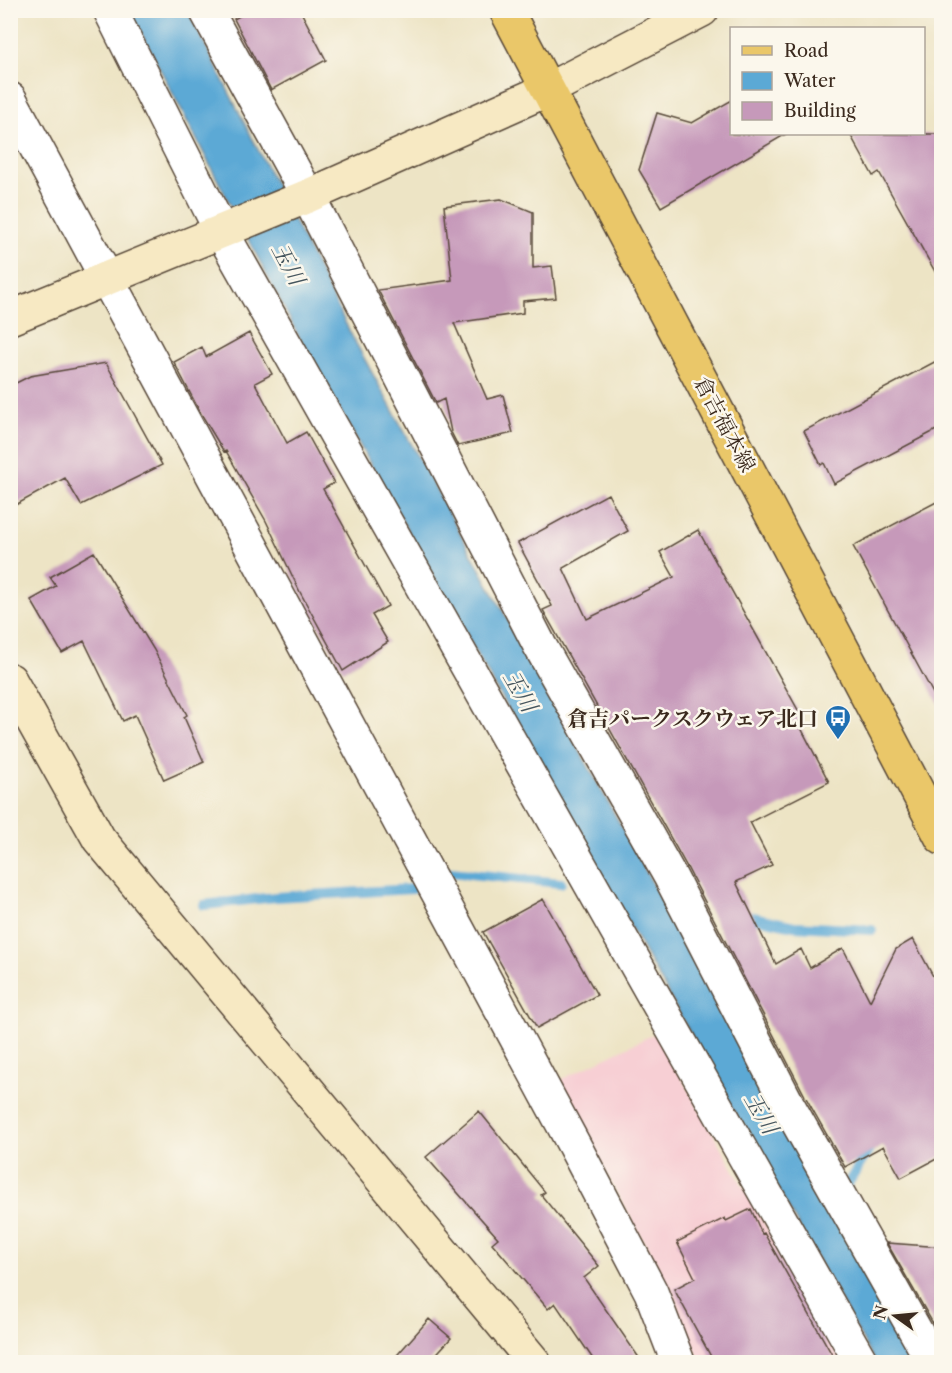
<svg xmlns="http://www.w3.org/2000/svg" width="952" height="1373" font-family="'Libre Caslon Text','Noto Serif JP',serif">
  <rect width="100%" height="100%" fill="#fbf7ec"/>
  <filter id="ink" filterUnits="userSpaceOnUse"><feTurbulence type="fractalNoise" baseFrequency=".0167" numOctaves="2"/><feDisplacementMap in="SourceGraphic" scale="12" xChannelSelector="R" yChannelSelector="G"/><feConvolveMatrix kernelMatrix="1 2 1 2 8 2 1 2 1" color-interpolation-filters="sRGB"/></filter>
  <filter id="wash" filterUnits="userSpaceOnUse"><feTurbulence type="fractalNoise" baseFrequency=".008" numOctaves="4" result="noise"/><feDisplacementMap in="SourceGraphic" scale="24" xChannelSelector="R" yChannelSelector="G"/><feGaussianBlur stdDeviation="1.35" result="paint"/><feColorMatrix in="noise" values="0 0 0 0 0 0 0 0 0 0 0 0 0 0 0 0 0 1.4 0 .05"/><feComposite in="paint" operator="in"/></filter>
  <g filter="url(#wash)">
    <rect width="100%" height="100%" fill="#ede4c5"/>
    <!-- built -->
    <path fill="#f7cfd4" d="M656,1033l187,329h-143l-32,-77 -56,-101 -52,-104z"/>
    <!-- water -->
    <path fill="#5ba9d5" stroke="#4b6a7a" stroke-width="1.5" d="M130,11h58l164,325 415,756 154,270h-46l-575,-1023z"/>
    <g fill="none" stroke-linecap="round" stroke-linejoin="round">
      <!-- stream -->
      <path stroke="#5ba9d5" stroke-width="10" d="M450,872l111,11
        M204,905l72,-8 136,-8
        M739,914l55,12 78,4
        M847,1185l25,-40"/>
    </g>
    <g id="blocks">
      <!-- building -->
      <path fill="#c699ba" d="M250,10h50l26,50 -55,30 -37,-71z
        M732,100v34h54l-125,73 -22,-37 18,-57 35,10z
        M850,134h92v150l-63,-112 -6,4z
        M501,199l32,13v56l19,-2 4,32 -33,3v12l-69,10 33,76 16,-4 10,38 -55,13 -7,-14 -7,-33 -8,4 -58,-113 74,-10 -8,-74z
        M249,333l23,41 -17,9 32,60 19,-11 28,51 -11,6 65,117 -16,9 16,27 -45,29 -43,-79 -34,-71 -40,-70 -2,1 -24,-40 -26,-50 28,-15 4,10z
        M942,358v69l-108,57 -10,-21 -3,2 -17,-34z
        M106,363l56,102 -81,40 -16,-27 -55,30v-122l20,-10z
        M608,494l20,37 -65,37 24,51 87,-42 -14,-25 38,-22 105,189 -5,3 31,60 -79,40 22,43 -36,17 40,82 25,-15 9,19 33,-20 27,53 26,-52 17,-10 29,54v163l-41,22 -18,-32 -38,21 -40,-71 -118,-229 -144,-257 9,-4 -34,-63z
        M942,499v211l-89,-164z
        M94,552l60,98 33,65 -3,2 20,45 -40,18 -29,-65 -12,6 -39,-80 -22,12 -31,-53 25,-14 -6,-9z
        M543,899l54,96 -60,33 -54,-96z
        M479,1111l66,81 -4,3 58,71 -15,12 58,84h-47l-40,-59 -7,6 -56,-66 6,-5 -72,-81z
        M751,1209l11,25 2,-1 72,129h-122l-40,-73 21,-11 -18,-36 48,-24 1,3z
        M887,1243l55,4v92z
        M429,1319l22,19 -22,24h-38z"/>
    </g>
  </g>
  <g filter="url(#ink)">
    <use href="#blocks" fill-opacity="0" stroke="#564637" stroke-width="1.5"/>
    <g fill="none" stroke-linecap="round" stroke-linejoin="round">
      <defs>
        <path id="street" d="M110,10l111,221 640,1131
          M206,10l102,186 232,450 130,230 118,229 145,257
          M10,99l564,1046 77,147 27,70"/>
        <path id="secondary" d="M10,318l298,-122 241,-107 153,-79
          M10,680l89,159 435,523"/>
        <path id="primary" d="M506,10l436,828"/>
      </defs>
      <!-- street casing -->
      <use href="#street" stroke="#564637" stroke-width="36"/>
      <!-- secondary casing -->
      <use href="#secondary" stroke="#564637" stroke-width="36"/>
      <!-- primary casing -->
      <use href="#primary" stroke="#564637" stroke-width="36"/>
      <!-- street -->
      <use href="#street" stroke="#fff" stroke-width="33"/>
      <!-- secondary -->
      <use href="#secondary" stroke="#f7e9c3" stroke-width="33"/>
      <!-- primary -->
      <use href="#primary" stroke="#eac769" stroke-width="33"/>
    </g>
  </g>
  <!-- icons -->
  <defs>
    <symbol id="bus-pin" viewBox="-11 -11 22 30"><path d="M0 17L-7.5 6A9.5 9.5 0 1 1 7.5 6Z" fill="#1f6fb2" stroke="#fbf7ec"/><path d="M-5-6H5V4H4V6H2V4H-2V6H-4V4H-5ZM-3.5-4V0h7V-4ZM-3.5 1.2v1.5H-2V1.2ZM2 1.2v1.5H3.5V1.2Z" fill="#fff"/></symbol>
  </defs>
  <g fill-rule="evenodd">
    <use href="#bus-pin" x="823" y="703" width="30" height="40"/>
  </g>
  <g text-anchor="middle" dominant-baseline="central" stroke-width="5" stroke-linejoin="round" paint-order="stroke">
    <!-- street labels -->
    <g font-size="21" fill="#3b2a1e" stroke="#fbf7ec">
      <text transform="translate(725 424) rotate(62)">倉吉福本線</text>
    </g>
    <!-- poi labels -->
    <g font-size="21" font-weight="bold" fill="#3b2a1e" stroke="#fbf7ec" text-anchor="end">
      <text x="818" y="718">倉吉パークスクウェア北口</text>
    </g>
    <!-- water labels -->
    <g font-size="22" font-style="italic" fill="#46565e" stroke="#fbf7ec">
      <text transform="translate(288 264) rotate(62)">玉川</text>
      <text transform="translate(520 691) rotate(60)">玉川</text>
      <text transform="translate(761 1113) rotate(60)">玉川</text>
    </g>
  </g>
  <!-- margin -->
  <rect width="952" height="1373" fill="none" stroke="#fbf7ec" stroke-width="36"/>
  <!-- legend -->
  <rect x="730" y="27" width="195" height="108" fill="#fbf7ec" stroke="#aea59a" stroke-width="1.5"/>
  <rect x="742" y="46" width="30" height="9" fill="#eac769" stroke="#aea59a" stroke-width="1.5"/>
  <text x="784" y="57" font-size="18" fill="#3b2a1e">Road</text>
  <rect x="742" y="72" width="30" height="18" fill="#5ba9d5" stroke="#aea59a" stroke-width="1.5"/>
  <text x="784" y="87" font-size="18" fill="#3b2a1e">Water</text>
  <rect x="742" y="102" width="30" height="18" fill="#c699ba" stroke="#aea59a" stroke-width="1.5"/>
  <text x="784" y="117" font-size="18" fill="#3b2a1e">Building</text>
  <!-- north arrow -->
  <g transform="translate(895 1316) rotate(285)" stroke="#fbf7ec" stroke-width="4.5" paint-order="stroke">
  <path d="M0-4.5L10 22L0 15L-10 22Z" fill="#3b2a1e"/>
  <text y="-9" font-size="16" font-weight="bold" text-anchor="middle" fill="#3b2a1e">N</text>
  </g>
</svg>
